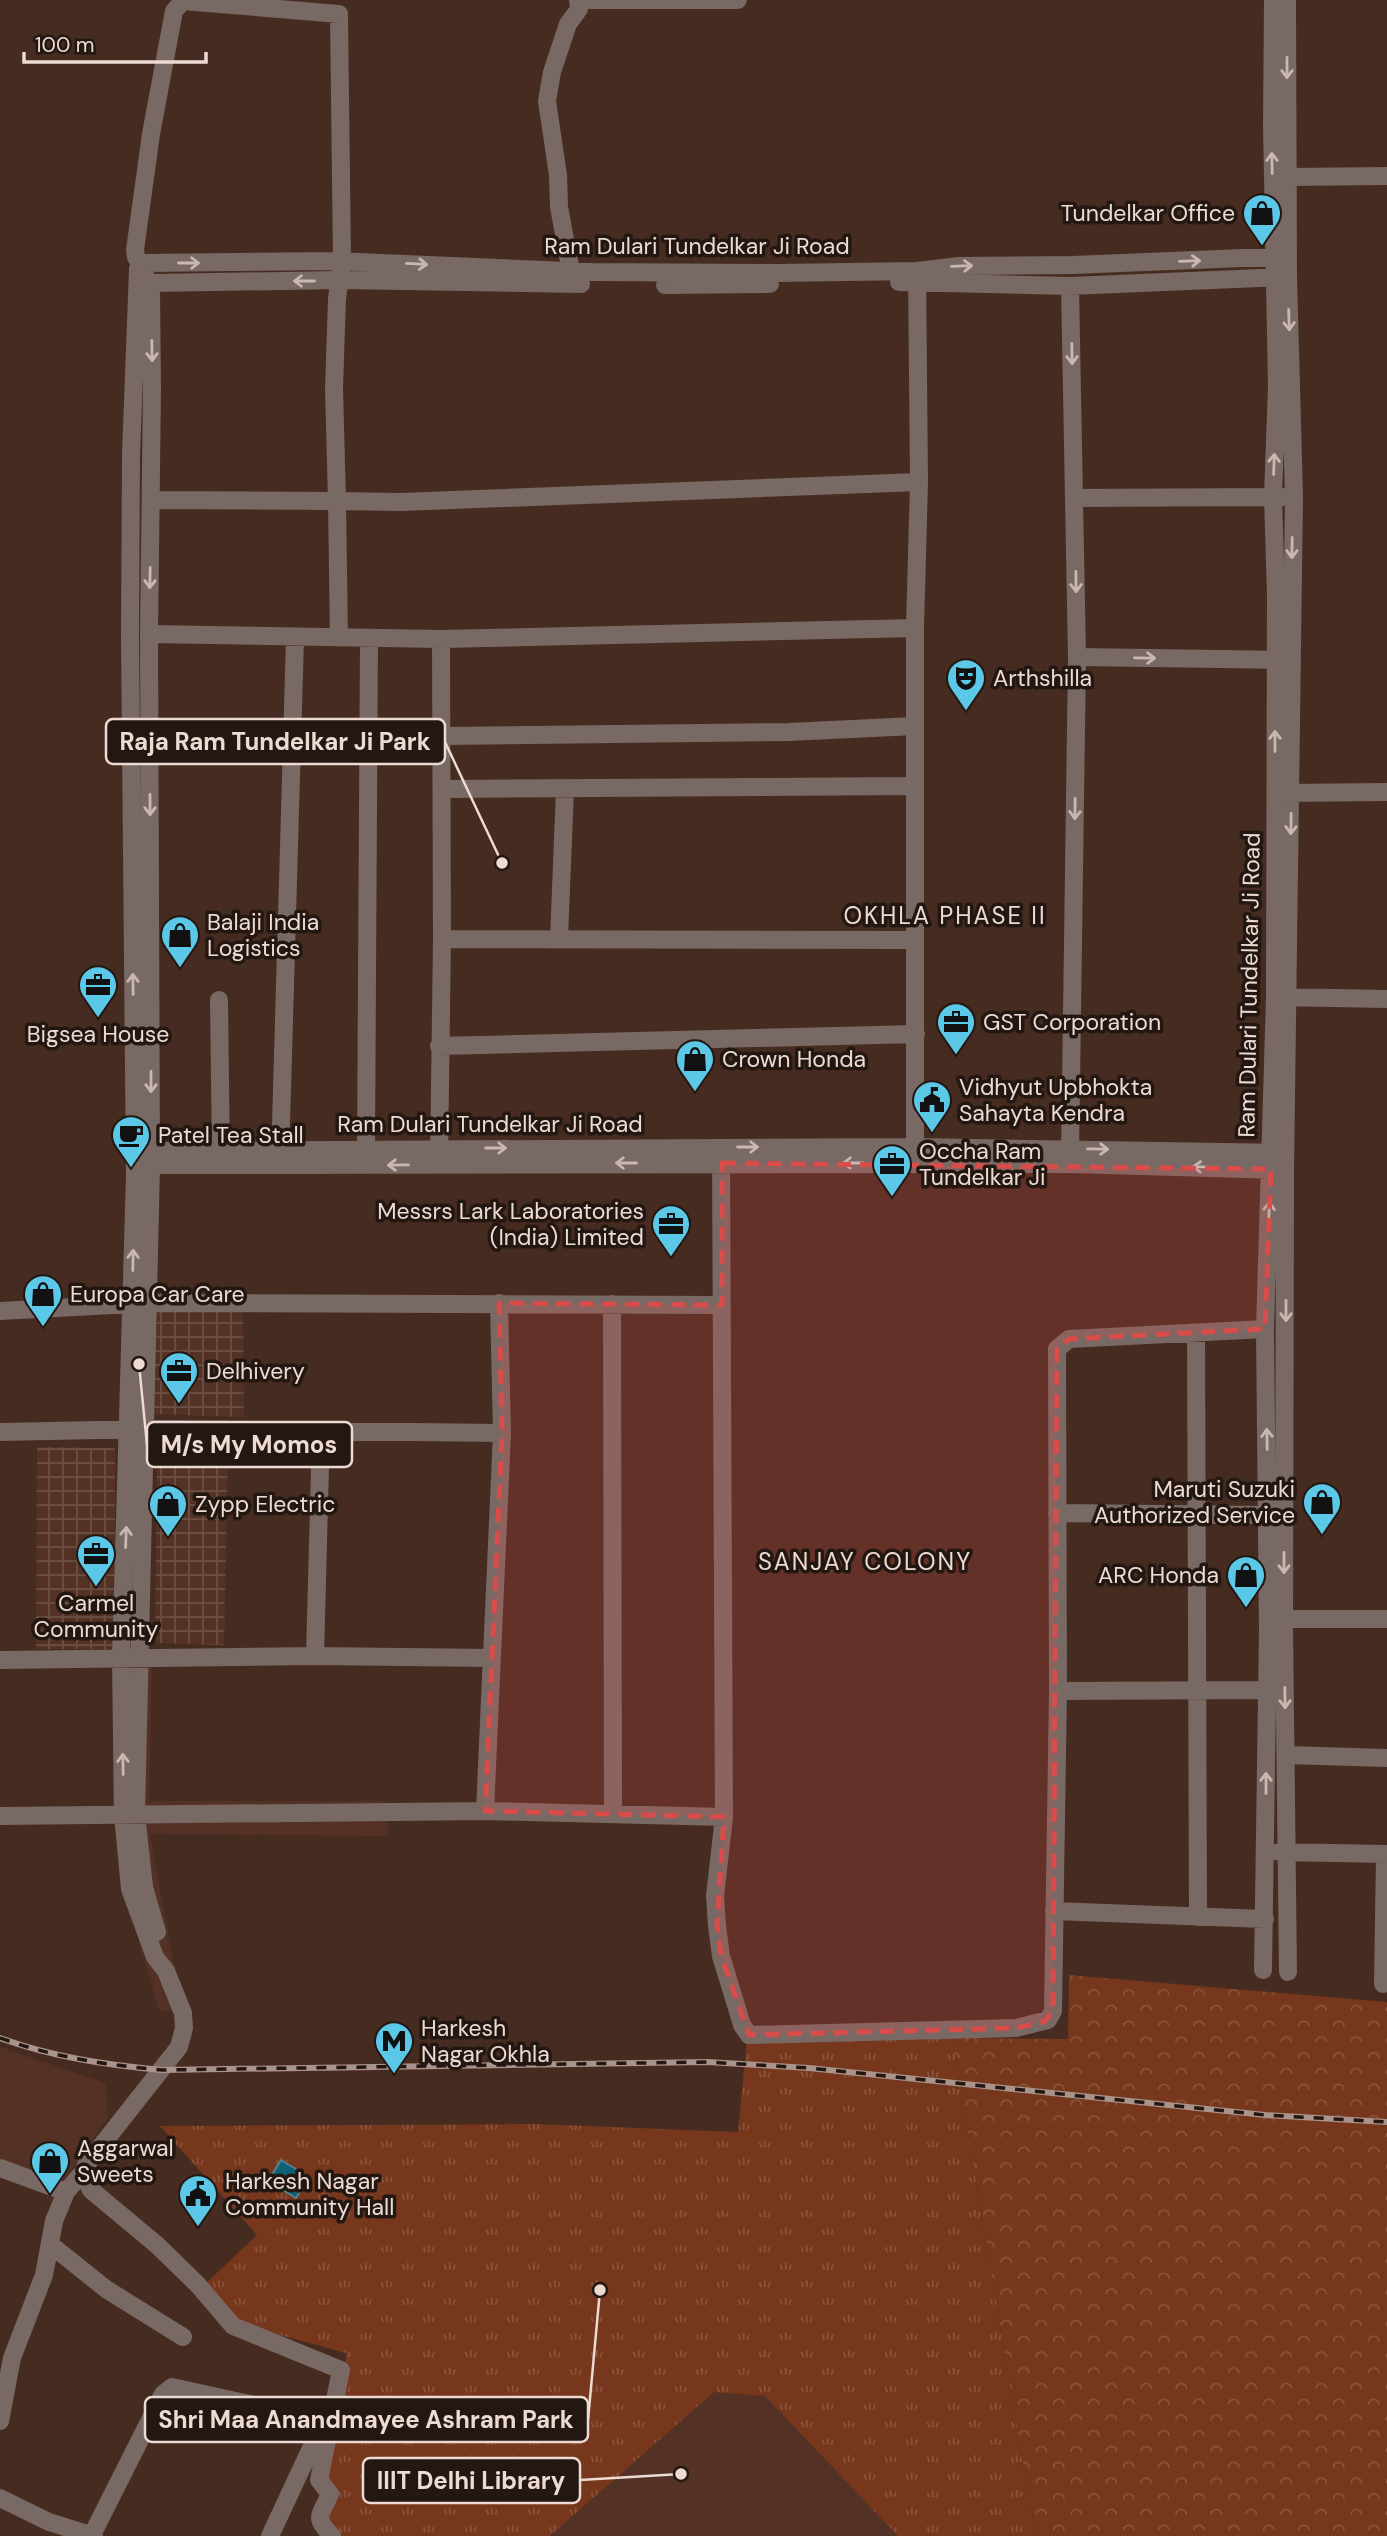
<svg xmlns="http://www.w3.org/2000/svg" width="1387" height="2536" font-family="'DM Sans',sans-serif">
  <defs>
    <pattern id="industrial-grid" width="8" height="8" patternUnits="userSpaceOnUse" patternTransform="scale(1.75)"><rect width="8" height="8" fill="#533225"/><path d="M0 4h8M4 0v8" fill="none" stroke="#6c4f44"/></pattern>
    <pattern id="forest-crowns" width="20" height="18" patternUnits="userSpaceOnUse" patternTransform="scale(1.75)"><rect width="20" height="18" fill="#76371d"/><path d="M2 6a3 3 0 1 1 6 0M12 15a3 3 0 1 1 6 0" fill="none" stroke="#8a533d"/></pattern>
    <pattern id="park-tufts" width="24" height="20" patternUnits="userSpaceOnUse" patternTransform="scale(1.75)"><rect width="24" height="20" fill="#76371d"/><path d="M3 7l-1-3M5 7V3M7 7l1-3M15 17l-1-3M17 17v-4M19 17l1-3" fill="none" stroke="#8a533d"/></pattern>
  </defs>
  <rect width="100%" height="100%" fill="#462b20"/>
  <!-- built -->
  <path fill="#533225" d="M114,1661h38l-3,140h237l3,35 -239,-2 32,177h-23l-34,-120 -9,-55 -3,-40z
    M0,2047l106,36 2,35 -46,65 -62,-20z
    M713,2392l52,1 134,143h-349z"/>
  <!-- industrial -->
  <path fill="url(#industrial-grid)" d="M157,1310l86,1 1,106 -91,-3z
    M37,1447l78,1v201h-79z
    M157,1447l71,1 -4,197 -69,-2z"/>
  <!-- forest -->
  <path fill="url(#forest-crowns)" d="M1069,1975l318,27v534h-349l-7,-25 -79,-473 116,1z"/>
  <!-- park -->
  <path fill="url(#park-tufts)" d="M747,2038h205l79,473 7,25h-140l-133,-140 -51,-4 -164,144h-218l-12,-11 24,-147 2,-25 -110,-30 -33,-37 54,-51 -97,-109 376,-2 202,8z"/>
  <!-- water -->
  <path fill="#115f73" stroke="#538490" stroke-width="2" d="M281,2160l28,17 -13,21 -28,-17z"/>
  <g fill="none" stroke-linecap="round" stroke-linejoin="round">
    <!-- minor -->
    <path stroke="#786964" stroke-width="18" d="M584,0h154
      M1287,0l1,277 6,220 -9,673 -1,459 4,343
      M1288,177l99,-1
      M145,272l-9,-15 -1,-7 16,-116 23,-123 9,-10 156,13 3,247 -5,38 -3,89 3,113 -185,-1
      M571,272l-12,-65 -1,-32 -11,-74 5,-29 16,-48 11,-15 -1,-9
      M899,282l171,4 214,-9
      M154,283l-3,7 1,98 -3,246 2,531 -15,649 8,73 13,45
      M154,283l186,-3 241,4
      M665,285l105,-1
      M1074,498l209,-1
      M149,634l292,5 474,-11
      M339,638l-2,-137 64,1 518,-20
      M1077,657l210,3
      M443,736l345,-4 127,-6
      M442,789l473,-3
      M1282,793l105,-1
      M442,939l473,1
      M559,939l6,-150
      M1279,997l108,2
      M219,1000l2,160
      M439,1046l477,-12
      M721,1148l3,669 -9,79 2,30 4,30 21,69 7,10 267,-7 32,-8 5,-9 5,-320 -1,-342 12,-10 196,-10
      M366,1149l3,-510
      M141,1155l10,-4 763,-4 368,6
      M915,1156v-528l4,-146 -2,-211
      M1070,1157l7,-500 -7,-371
      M280,1159l15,-521
      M141,1160l10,5 919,-1 211,6
      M439,1161l3,-222 -1,-300
      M612,1304l1,509
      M0,1311l149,-8 573,2
      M1196,1334l2,583
      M0,1432l146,-3 356,4
      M1057,1513l211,2
      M1275,1619h112
      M315,1656l6,-226
      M0,1660l315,-4 176,2
      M1058,1691l209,-1
      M1286,1755l101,3
      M485,1811l17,-378 -3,-130
      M0,1816l485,-5 239,6
      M1279,1852l108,2
      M1054,1911l211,8
      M1263,1970l5,-340 -3,-301 10,-332 1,-401 -3,-100 4,-110 -5,-262 1,-124
      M1383,1984l2,-130
      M0,2168l66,24
      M51,2245l55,44 77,48
      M0,2421l12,-63 32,-83 10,-54 12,-29 17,-20
      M0,2498l49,24 45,14
      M92,2535l71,-141 9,-7 146,32 1,12 -49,105
      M332,2536c-19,-19 -12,-19 -2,-42l-11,-14 22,-110 -108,-44 -35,-41 -41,-40 -66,-55 -8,-18 3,-7 93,-118 5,-19 -1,-15 -17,-42 -11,-14 -25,-68 -7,-74 -2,-157 14,-483 -5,-538 1,-182 7,-186 6,-6 191,-2 257,11 185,1 140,-2 42,-5 114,-1 215,-9"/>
    <defs>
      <path id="rail" d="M0,2038c53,19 106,27 162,32l545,-8 102,6 456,47 122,7"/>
    </defs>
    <!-- rail casing -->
    <use href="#rail" stroke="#a9938a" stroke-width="6"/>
    <!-- rail -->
    <use href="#rail" stroke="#231712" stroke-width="3.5" stroke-dasharray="10" stroke-linecap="butt"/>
  </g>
  <!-- one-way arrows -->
  <defs><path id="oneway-shaft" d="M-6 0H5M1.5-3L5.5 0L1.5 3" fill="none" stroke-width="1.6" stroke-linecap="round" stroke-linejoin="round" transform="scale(1.75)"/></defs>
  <g stroke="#c9b8b2">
    <use href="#oneway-shaft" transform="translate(1287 68) rotate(90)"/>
    <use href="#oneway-shaft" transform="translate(1272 163) rotate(-91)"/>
    <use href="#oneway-shaft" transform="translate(1190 261) rotate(-2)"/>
    <use href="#oneway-shaft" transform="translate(189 263)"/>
    <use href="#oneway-shaft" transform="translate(417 264) rotate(3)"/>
    <use href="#oneway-shaft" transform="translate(962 266) rotate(-2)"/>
    <use href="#oneway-shaft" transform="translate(304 281) rotate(180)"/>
    <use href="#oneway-shaft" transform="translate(1289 320) rotate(88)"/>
    <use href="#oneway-shaft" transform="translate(152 351) rotate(89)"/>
    <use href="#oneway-shaft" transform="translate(1072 354) rotate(89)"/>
    <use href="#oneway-shaft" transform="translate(1274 464) rotate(-88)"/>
    <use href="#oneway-shaft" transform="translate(1292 548) rotate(91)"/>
    <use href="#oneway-shaft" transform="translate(150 578) rotate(91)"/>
    <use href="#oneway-shaft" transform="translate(1076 582) rotate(89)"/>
    <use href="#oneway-shaft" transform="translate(1145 658) rotate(1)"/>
    <use href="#oneway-shaft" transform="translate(1275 741) rotate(-90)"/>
    <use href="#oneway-shaft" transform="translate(150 805) rotate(90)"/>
    <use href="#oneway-shaft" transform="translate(1075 809) rotate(91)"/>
    <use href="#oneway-shaft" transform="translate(1291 824) rotate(91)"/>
    <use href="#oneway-shaft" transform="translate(133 984) rotate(-91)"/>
    <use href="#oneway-shaft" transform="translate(151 1082) rotate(90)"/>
    <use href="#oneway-shaft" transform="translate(748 1147)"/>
    <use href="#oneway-shaft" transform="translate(496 1148)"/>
    <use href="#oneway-shaft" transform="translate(1098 1149) rotate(1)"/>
    <use href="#oneway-shaft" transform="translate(626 1163) rotate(180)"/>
    <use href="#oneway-shaft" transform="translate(853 1163) rotate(-180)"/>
    <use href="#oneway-shaft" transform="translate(398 1165) rotate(179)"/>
    <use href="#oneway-shaft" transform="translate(1203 1167) rotate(-178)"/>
    <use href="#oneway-shaft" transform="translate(1269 1212) rotate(-88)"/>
    <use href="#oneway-shaft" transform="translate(133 1260) rotate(-89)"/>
    <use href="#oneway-shaft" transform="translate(1286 1311) rotate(90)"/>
    <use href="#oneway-shaft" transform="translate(1267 1439) rotate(-91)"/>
    <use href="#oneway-shaft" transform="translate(126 1537) rotate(-88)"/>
    <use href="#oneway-shaft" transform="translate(1284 1563) rotate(90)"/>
    <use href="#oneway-shaft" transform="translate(1285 1698) rotate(89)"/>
    <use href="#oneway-shaft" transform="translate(123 1764) rotate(-91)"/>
    <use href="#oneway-shaft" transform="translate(1266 1783) rotate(-90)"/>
  </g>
  <!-- marked area -->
  <path fill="#da4c4a" fill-opacity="0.2" stroke="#da4c4a" stroke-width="5" stroke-dasharray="14 9" stroke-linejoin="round" d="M722,1163l549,6 -6,160 -196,10 -12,10 -4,662 -9,11 -28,6 -267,7 -28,-79 -4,-30 7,-109 -239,-6 17,-378 -3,-130 223,2z"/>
  <!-- icons -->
  <defs>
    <symbol id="shop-pin" viewBox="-11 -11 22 30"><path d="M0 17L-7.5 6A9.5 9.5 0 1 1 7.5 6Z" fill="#5bc8e7" stroke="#231712"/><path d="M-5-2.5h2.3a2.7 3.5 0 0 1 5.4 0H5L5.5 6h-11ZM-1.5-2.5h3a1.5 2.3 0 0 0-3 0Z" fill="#111"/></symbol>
    <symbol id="theatre-pin" viewBox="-11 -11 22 30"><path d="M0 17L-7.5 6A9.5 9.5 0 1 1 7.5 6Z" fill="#5bc8e7" stroke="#231712"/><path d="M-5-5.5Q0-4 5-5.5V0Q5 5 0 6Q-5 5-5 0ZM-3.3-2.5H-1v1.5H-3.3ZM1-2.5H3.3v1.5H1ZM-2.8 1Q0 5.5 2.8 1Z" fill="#111"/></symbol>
    <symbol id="office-pin" viewBox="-11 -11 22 30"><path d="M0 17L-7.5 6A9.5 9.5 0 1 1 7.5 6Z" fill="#5bc8e7" stroke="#231712"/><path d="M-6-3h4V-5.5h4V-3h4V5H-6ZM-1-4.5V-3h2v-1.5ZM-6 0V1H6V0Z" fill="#111"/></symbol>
    <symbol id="civic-pin" viewBox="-11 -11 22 30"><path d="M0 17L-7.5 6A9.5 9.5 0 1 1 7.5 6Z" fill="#5bc8e7" stroke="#231712"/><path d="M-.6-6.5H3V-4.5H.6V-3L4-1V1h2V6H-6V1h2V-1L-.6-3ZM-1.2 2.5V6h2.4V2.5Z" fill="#111"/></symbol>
    <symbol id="cafe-pin" viewBox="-11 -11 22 30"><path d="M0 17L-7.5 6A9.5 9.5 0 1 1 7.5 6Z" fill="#5bc8e7" stroke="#231712"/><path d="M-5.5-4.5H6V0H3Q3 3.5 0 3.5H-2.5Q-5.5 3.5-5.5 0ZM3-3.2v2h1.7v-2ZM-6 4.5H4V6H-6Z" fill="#111"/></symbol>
    <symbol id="metro-pin" viewBox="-11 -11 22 30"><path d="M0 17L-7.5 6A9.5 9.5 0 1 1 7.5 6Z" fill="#5bc8e7" stroke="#231712"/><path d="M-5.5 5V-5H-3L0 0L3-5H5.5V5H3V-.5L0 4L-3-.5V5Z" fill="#111"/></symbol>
  </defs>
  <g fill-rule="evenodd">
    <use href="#shop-pin" x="1240" y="191" width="44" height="60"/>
    <use href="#theatre-pin" x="944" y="656" width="44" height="60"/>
    <use href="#shop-pin" x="158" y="913" width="44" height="60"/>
    <use href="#office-pin" x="76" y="963" width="44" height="60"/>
    <use href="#office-pin" x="934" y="1000" width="44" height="60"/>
    <use href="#shop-pin" x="673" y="1037" width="44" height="60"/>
    <use href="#civic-pin" x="910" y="1078" width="44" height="60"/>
    <use href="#cafe-pin" x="109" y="1113" width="44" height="60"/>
    <use href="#office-pin" x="870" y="1142" width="44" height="60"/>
    <use href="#office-pin" x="649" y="1202" width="44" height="60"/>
    <use href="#shop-pin" x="21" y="1272" width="44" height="60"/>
    <use href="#office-pin" x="157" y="1349" width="44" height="60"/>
    <use href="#shop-pin" x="1300" y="1480" width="44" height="60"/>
    <use href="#shop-pin" x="146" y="1482" width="44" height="60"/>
    <use href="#office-pin" x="74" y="1532" width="44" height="60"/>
    <use href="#shop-pin" x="1224" y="1553" width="44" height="60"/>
    <use href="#metro-pin" x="372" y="2019" width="44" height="60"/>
    <use href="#shop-pin" x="28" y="2139" width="44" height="60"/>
    <use href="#civic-pin" x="176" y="2172" width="44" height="60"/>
  </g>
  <g text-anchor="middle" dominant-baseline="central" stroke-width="7" stroke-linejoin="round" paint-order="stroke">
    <!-- poi labels -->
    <g font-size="23" fill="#ecdad3" stroke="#231712" text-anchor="start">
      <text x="1235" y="213" text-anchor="end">Tundelkar Office</text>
      <text x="993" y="678">Arthshilla</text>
      <text x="207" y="922">Balaji India<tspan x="207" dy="26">Logistics</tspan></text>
      <text x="983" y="1022">GST Corporation</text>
      <text x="98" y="1034" text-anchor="middle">Bigsea House</text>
      <text x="722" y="1059">Crown Honda</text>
      <text x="959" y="1087">Vidhyut Upbhokta<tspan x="959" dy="26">Sahayta Kendra</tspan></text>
      <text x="158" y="1135">Patel Tea Stall</text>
      <text x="919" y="1151">Occha Ram<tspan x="919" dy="26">Tundelkar Ji</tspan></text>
      <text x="644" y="1211" text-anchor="end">Messrs Lark Laboratories<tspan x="644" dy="26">(India) Limited</tspan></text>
      <text x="70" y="1294">Europa Car Care</text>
      <text x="206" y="1371">Delhivery</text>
      <text x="1295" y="1489" text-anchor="end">Maruti Suzuki<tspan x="1295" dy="26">Authorized Service</tspan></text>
      <text x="195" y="1504">Zypp Electric</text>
      <text x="1219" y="1575" text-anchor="end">ARC Honda</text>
      <text x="96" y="1603" text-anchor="middle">Carmel<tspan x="96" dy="26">Community</tspan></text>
      <text x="421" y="2028">Harkesh<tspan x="421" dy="26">Nagar Okhla</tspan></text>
      <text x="77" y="2148">Aggarwal<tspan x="77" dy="26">Sweets</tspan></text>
      <text x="225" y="2181">Harkesh Nagar<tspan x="225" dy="26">Community Hall</tspan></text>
    </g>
    <!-- street labels -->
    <g font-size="23" fill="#ecdad3" stroke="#231712">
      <text x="697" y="246">Ram Dulari Tundelkar Ji Road</text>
      <text transform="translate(1249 985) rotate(-89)">Ram Dulari Tundelkar Ji Road</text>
      <text x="490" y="1124">Ram Dulari Tundelkar Ji Road</text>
    </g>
    <!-- neighbourhood labels -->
    <g font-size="24" letter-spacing="2" fill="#ecdad3" stroke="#231712">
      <text x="945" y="915">OKHLA PHASE II</text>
      <text x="865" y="1561">SANJAY COLONY</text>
    </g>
  </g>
  <!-- callouts -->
  <path fill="none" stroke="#ecdad3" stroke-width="2.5" d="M502 863L445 742M139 1364L147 1445M600 2290L588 2420M681 2474L580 2480"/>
  <g fill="#ecdad3" stroke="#231712" stroke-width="2.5">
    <circle cx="502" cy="863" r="7"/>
    <circle cx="139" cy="1364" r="7"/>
    <circle cx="600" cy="2290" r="7"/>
    <circle cx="681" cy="2474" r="7"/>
  </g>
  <g fill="#231712" stroke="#ecdad3" stroke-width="2.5">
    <rect x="106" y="719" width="339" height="45" rx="7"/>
    <rect x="147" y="1422" width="205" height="45" rx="7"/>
    <rect x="145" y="2397" width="443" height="45" rx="7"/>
    <rect x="363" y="2458" width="217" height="45" rx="7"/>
  </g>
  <g font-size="24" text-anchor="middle" font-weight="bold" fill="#ecdad3">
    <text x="275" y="750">Raja Ram Tundelkar Ji Park</text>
    <text x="249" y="1453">M/s My Momos</text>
    <text x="366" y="2428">Shri Maa Anandmayee Ashram Park</text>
    <text x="471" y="2489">IIIT Delhi Library</text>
  </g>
  <!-- scale -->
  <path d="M24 52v10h182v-10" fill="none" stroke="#ecdad3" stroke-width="3.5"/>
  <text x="35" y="52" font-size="21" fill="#ecdad3" stroke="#231712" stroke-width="5" paint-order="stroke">100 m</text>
</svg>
